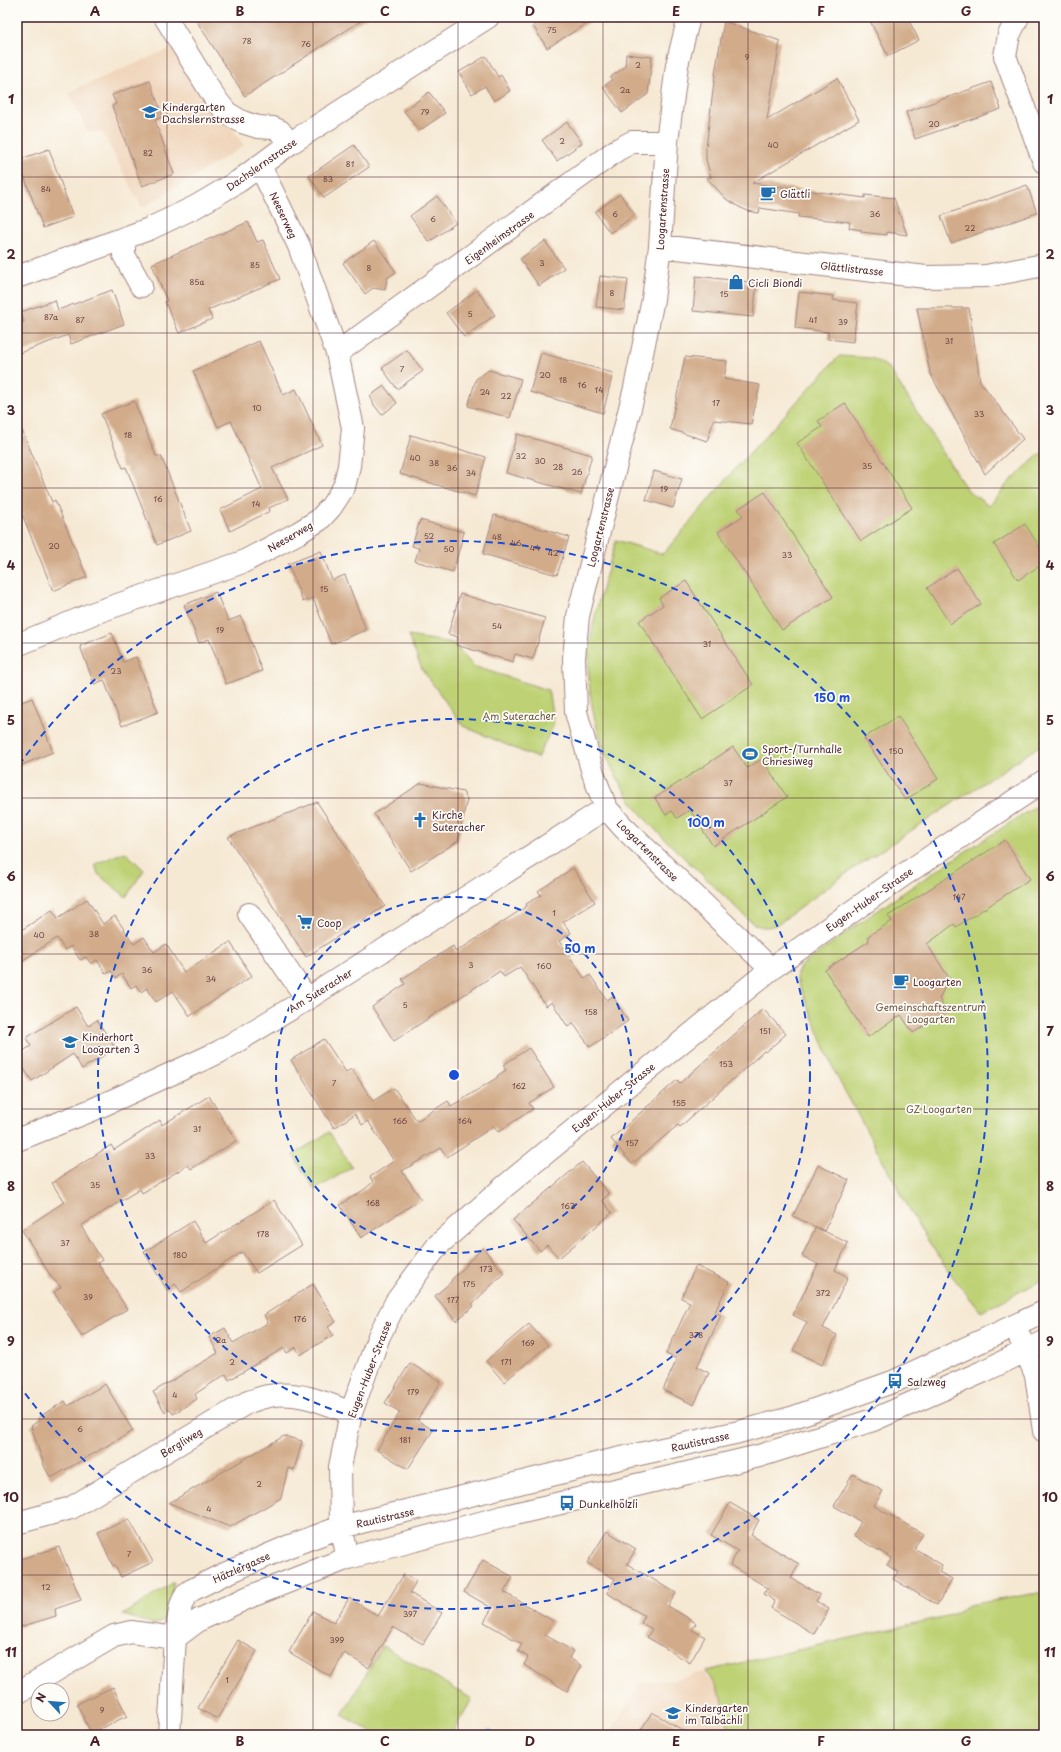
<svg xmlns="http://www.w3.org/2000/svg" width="1061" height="1752" font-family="'Playpen Sans',sans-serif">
  <rect width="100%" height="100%" fill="#fdfcf7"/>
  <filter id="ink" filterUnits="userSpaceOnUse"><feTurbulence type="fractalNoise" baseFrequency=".025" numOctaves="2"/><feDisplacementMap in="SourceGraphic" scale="8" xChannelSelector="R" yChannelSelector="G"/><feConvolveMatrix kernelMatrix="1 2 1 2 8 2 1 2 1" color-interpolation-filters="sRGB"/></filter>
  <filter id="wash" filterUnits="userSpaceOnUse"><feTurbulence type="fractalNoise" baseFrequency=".012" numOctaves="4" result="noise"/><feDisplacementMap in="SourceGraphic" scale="16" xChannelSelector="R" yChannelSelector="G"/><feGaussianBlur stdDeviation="0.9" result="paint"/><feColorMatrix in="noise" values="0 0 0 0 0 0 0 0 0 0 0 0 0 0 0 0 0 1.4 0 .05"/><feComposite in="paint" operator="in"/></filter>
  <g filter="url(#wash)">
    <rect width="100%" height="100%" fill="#f6e9d4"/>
    <!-- built -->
    <path fill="#f0d6bc" d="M176,46l68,100 -102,62 -39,-75 -16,-2 -18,-39z
      M704,1672l18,26 8,37h-132l4,-6 8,4 26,-43 3,-8 33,-2z"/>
    <!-- green -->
    <path fill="#bed275" stroke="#847850" d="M839,356l33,2 17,10 78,122 22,16 20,-24 32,-29 3,4v286l-200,132 -63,47c-11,7 -21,7 -31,-1 -23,-22 -45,-44 -68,-65 -15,-15 -31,-29 -44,-46 -36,-46 -55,-109 -48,-168 5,-34 17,-68 26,-102l47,14 72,-85z
      M408,636l45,7 20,23 75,24 6,34 -17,34 -74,-32 -41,-57z
      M1044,801v478l-63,33 -29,-36 -30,-44 -86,-157 -39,-95v-7l3,-6c78,-60 161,-113 244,-166z
      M125,852l19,18 -18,27 -28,-23 -3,-10z
      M329,1132l23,35 -37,23 -22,-35z
      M174,1582c-3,13 -3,42 -20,42l-31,-9z
      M1044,1592v143h-314l-8,-37 -16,-27 245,-56 18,-10z
      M383,1646l89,53 -21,36h-75l-34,-20z"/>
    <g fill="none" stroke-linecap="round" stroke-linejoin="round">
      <!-- stream -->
      <path stroke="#6dbee8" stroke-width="7" d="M489,1735l1,-2"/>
    </g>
    <g id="blocks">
      <!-- building -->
      <path fill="#d2ac8a" d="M194,17h173l-122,79z
        M548,17h50l-51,31 -14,-22z
        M868,17h39l12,23 -31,16z
        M724,21l56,20 -13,79 70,-42 22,42 -107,63 113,15v-3l29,3 13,37 -20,-3v3l-26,-3 1,-2 -13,-2 1,-6 -52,-5 1,-3 -39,-6 -1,5 -11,-2 -9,-4 -13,-8 -20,-22 5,1 -5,-19v-11l9,-74z
        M626,54l26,3 -4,37 -26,19 -19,-26 9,-7 -2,-3 15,-10z
        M486,56l12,21 3,-2 9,16 -16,10 -9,-15 -13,8 -13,-22z
        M150,81l13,36 -8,3 19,54 -32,12 -30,-80 4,-2 -4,-9z
        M991,82l10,27 -86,30 -9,-27z
        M429,92l16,21 -26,18 -15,-20z
        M567,122l15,21 -25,18 -15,-21z
        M354,145l15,22 -45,31 -15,-22z
        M49,149l24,68 -30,11 -25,-68z
        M1027,185l10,28 -86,30 -10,-27z
        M620,194l15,21 -25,18 -15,-21z
        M437,196l19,27 -27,19 -19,-26z
        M248,222l9,20 6,-2 17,39 -72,31 4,9 -33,14 -14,-31 2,-1 -15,-37z
        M374,241l22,31 -9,6 -2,12 -12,-2 -8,6 -22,-31z
        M545,241l19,27 -25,18 -19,-27z
        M600,276l28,3 -4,31 -28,-3z
        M696,276l61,7 -4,34 -60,-6z
        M112,290l12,34 -53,20 -3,-9 -51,19v-29l7,-3 -3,-10 34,-12 3,10z
        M477,290l18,25 -31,22 -18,-24z
        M799,292l35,4 -1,4 25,3 -5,39 -25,-3v-7l-33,-4z
        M917,308h52l11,73 43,58 -38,35 -55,-101z
        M259,341l24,54 13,-6 26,56 -50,23 16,31 -19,9 1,3 -40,20 -10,-21 42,-21 -31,-68 -13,6 -25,-56z
        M407,350l16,21 -26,18 -15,-21z
        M541,353l72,20 -10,40 -73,-21z
        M685,357l42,4 -3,18 36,6 -9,39 -37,-4 -7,21 -37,-12z
        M489,370l32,9 -11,39 -42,-12 8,-27z
        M384,386l13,17 -15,12 -8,-10 -4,-9z
        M134,401l22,55h5l30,75 -34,14 -31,-78 -3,1 -22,-54z
        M845,403l67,105 -51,33 -64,-98 25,-16 -4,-6z
        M17,418l35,84 3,-2 32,77 -34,14 -31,-77 -5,2z
        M517,434l75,21 -11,39 -75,-21z
        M411,435l75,22 -11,39 -75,-22z
        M654,471l28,8 -9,29 -27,-8z
        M765,492l68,105 -51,33 -64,-98 25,-16 -5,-7z
        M494,515l75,22 -12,38 -74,-21z
        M420,520l44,12 -11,40 -38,-11 4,-13 -7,-2z
        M1025,524l19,30v9l-26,17 -24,-36z
        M321,551l11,29 13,-5 21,55 -35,14 -18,-46 -10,4 -15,-38z
        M957,568l24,36 -31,20 -23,-36z
        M686,581l67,104 -51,34 -63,-98 24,-16 -4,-7z
        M216,592l12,29 13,-5 21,55 -36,13 -17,-45 -10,4 -15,-38z
        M460,594l85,24 -12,41 -18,-5 -2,8 -57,-17 2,-8 -10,-3z
        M112,633l11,29 13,-5 22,55 -36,14 -18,-46 -10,4 -14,-38z
        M32,698l21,54 -36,15v-63z
        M898,716l40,63 -33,21 -41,-62z
        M733,747l14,21 15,-9 25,38 -74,49 -23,-36 -13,8 -5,-7 -6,4 -11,-17z
        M421,783l42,9 4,7 -9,42 -47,30 -37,-57z
        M317,802l68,104 -79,51 -78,-120z
        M1005,840l25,39 -74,48 -2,-3 -27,20 22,34 -10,21 8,12 -34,22 -12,-18 -33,22 -43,-67 44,-29 -1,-5 24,-15 -4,-5z
        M573,868l22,34 -32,20 8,11 -12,8 26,38 5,-4 17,25 6,-4 15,25 -38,26 -17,-24 -5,4 -16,-25 -6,4 -26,-39 -16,10 -4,-6 -106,70 -22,-34 33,-23 -3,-5 51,-33 3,6 34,-22 37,-24 -1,-2 15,-9 -3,-4z
        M87,899l16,25 12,-8 19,28 10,-7 10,15 12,-8 18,28 46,-30 22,34 -62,40 -17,-25 -17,11 -9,-14 -6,4 -5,-7 -5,3 -9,-14 -6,4 -5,-7 -5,3 -9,-14 -6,4 -5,-7 -6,3 -9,-14 -6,4 -8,-12 -40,26v-31l35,-23 6,8z
        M76,1007l12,19 9,-6 18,28 -33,21 -9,-15 -41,27 -15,-23v-3l14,-9 -5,-8z
        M763,1009l23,25 -20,18 -2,-1 -84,76 -2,-2 -46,39 -21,-25 66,-59 3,3z
        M324,1039l22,33 6,-3 21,32 21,-13 23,33 31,-20 3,5 9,-5 38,-24 -1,-1 9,-6 -3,-5 26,-17 25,39 -25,16 4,6 -35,23 -4,-6 -47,31 -6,-9 -39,23 19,28 -60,39 -21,-33 25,-16 8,-7 -3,-5 24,-16 -26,-40 -6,4 -7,-11 -21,14 -43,-68z
        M209,1096l27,45 -45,28 -3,-4 -46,28 -2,-4 -59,37 21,34 -4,3 29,46 -45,28 -28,-45 7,-5 -9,-9 -30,-48 42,-28 -12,-19 59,-38 3,5 46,-30 2,5z
        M582,1162l27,32 -7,6 10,13 -53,45 -12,-13 -7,6 -27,-31z
        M818,1165l31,15 -25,51 -31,-15z
        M274,1200l28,45 -45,28 -15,-21 -61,40 -6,-8 -8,6 -23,-38 49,-31 13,22z
        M816,1227l32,16 -13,27 13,7 -25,51 14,7 -15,30 -29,-15 14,-28 -14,-7 25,-51 -16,-8z
        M483,1248l21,25 -32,31 2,2 -18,15 -21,-25 17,-15 -1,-1 16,-15 -1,-1z
        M696,1266l33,16 -14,30 6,3 -24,52 12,6 -15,32 -31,-15 14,-31 -11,-5 24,-52 -9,-4z
        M313,1284l23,38 -8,5 5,8 -33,20 -4,-8 -9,6 -3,-5 -55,32 -3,-6 -31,20 2,5 -24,15 -3,-5 -5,3 -12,-20 65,-39 -9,-16 16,-9 8,15 35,-20 -4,-8z
        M529,1324l19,21 -44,37 -18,-21z
        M410,1363l31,19 -24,38 16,10 -25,39 -31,-19 23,-38 -15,-9z
        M105,1384l28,47 -82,47 -6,-10 -14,-42 9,-6 -1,-3 26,-16 3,5z
        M284,1436l18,5 -8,29 -6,-2 -7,30 -51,29 -61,-24z
        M853,1474l30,17 -9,15 49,28 -9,14 28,17 -3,7 13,7 -15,26 -44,-26 5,-7 -11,-7 5,-7 -39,-22 8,-14 -27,-16z
        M730,1503l29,17 -8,15 48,29 -8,14 29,17 -4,6 13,8 -15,25 -43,-26 4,-7 -11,-7 4,-6 -38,-23 8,-14 -27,-16z
        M129,1519l24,43 -32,15 -6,-12 -2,1 -15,-33z
        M607,1531l29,18 -9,15 49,29 -8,13 28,17 -4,7 13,7 -15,26 -43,-26 5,-8 -11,-6 4,-7 -38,-23 8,-14 -28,-16z
        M59,1547l22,53 -26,9 1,7 -39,12v-62l5,-2 -1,-5z
        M483,1560l30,17 -9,15 49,29 -8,14 28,16 -4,7 13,8 -15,25 -43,-26 4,-8 -10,-6 4,-7 -38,-22 8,-14 -28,-16z
        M404,1574l12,7 -6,12 32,20 -19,31 -30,-17 -24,41 -25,-15 -13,24 -42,-25 24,-41 21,12 15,-25 29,18z
        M238,1640l19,11 -40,68 -19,-11z
        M113,1687l14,29 -36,17 -14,-29z
        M652,1712l39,23h-53z"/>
    </g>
  </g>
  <g filter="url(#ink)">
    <use href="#blocks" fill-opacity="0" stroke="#a08480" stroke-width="1"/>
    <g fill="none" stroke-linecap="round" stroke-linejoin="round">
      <defs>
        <path id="minor" d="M165,17l49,80 13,16 15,9 16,5 15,1 7,3 9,13
          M689,17l-12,48 -10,77 -7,104 -7,53 -18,89 -57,228 -4,42 2,54 17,61 13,35 17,19 148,142
          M1018,17l-9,18 -4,21 39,106
          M124,238v17l17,31
          M660,246l266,31 60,-1 58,-11
          M17,277l132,-48 46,-22 44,-26 50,-37 199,-127
          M337,353l280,-203 15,-8h35
          M17,645l77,-32 149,-51 55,-29 21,-13 12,-13 13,-20 5,-21 4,-38 -16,-75 -38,-107 -39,-80
          M249,914l58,85
          M17,1140l75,-30 127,-58 88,-53 299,-191
          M1020,1338l16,37 8,56
          M17,1523l54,-15 177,-106c7,-2 14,-5 21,-6 27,-6 57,7 82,17
          M348,1558l-7,-31 -1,-60 11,-54 28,-77 17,-34 42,-57 66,-58 267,-218 131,-93 142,-95
          M17,1693l97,-57 17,-4 44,6 24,-18 50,-23 99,-39 162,-43 249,-59 114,-36 109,-48 62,-30
          M169,1735l6,-97 6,-33 5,-11 6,-4 28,-14 67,-29 54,-20 267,-66 131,-29 55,-15 101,-36 149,-69"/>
      </defs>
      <!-- minor casing -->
      <use href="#minor" stroke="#a08480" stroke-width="24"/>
      <!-- minor -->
      <use href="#minor" stroke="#fff" stroke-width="22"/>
    </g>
  </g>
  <!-- grid -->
  <path fill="none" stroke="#4a1f2b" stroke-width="1" stroke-opacity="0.55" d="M167,17v1718M313,17v1718M458,17v1718M603,17v1718M748,17v1718M894,17v1718M17,177h1027M17,333h1027M17,488h1027M17,643h1027M17,798h1027M17,954h1027M17,1109h1027M17,1264h1027M17,1419h1027M17,1575h1027"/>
  <!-- distance rings -->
  <g fill="none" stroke="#1d4ed8" stroke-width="2" stroke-dasharray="7 5">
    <circle cx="454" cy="1075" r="178"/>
    <circle cx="454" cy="1075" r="356"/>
    <path d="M19 765A534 534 0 1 1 19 1385"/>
  </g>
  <!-- icons -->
  <defs>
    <symbol id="school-bare" viewBox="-9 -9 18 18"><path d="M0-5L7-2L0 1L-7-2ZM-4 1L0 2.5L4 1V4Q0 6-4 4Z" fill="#1f6fb2" stroke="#fdfcf7" stroke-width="2.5" paint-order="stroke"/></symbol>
    <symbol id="cafe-bare" viewBox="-9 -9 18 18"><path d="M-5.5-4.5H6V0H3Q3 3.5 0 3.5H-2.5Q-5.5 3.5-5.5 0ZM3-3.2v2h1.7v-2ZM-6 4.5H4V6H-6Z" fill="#1f6fb2" stroke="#fdfcf7" stroke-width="2.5" paint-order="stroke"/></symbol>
    <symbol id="shop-bare" viewBox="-9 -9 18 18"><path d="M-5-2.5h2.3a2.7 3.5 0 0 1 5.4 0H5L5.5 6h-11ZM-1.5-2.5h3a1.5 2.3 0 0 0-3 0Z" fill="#1f6fb2" stroke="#fdfcf7" stroke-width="2.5" paint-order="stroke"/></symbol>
    <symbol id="stadium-bare" viewBox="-9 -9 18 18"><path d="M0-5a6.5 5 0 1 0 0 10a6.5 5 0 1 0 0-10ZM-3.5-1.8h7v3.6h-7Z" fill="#1f6fb2" stroke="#fdfcf7" stroke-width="2.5" paint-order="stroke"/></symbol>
    <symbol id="church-bare" viewBox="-9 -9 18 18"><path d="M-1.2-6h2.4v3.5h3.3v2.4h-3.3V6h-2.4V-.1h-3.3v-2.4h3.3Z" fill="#1f6fb2" stroke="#fdfcf7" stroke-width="2.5" paint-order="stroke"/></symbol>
    <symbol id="supermarket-bare" viewBox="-9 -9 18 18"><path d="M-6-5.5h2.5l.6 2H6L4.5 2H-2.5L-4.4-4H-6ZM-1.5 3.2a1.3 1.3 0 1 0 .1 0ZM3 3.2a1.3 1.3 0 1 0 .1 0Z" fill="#1f6fb2" stroke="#fdfcf7" stroke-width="2.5" paint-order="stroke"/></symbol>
    <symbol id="bus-bare" viewBox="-9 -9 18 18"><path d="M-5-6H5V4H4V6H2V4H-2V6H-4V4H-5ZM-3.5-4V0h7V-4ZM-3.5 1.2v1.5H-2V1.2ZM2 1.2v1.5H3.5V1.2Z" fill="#1f6fb2" stroke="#fdfcf7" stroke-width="2.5" paint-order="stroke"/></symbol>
  </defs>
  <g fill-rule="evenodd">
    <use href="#school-bare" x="139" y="101" width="22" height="22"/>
    <use href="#cafe-bare" x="757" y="182" width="22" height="22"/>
    <use href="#shop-bare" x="725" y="271" width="22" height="22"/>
    <use href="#stadium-bare" x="739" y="743" width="22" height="22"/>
    <use href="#church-bare" x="409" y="809" width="22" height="22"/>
    <use href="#supermarket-bare" x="294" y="911" width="22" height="22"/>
    <use href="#cafe-bare" x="890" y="970" width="22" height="22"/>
    <use href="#school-bare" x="59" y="1031" width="22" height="22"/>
    <use href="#bus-bare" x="884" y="1370" width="22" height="22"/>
    <use href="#bus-bare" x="556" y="1492" width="22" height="22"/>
    <use href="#school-bare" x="662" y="1702" width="22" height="22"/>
  </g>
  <g text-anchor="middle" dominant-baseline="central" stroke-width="3.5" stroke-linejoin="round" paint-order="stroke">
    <!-- number labels -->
    <g font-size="8" fill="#6c4243">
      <text x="552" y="30">75</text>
      <text x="247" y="41">78</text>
      <text x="306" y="44">76</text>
      <text x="747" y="57">9</text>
      <text x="638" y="65">2</text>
      <text x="625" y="90">2a</text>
      <text x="425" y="112">79</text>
      <text x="934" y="124">20</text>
      <text x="562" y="141">2</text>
      <text x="773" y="145">40</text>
      <text x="148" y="153">82</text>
      <text x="350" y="164">81</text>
      <text x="328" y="179">83</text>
      <text x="46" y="189">84</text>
      <text x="615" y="214">6</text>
      <text x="875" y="214">36</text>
      <text x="433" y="219">6</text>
      <text x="970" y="228">22</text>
      <text x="542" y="263">3</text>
      <text x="255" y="265">85</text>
      <text x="369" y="268">8</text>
      <text x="197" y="282">85a</text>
      <text x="612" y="293">8</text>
      <text x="724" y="294">15</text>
      <text x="470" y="314">5</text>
      <text x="51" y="317">87a</text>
      <text x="80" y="320">87</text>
      <text x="813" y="320">41</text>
      <text x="843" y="322">39</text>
      <text x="949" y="341">31</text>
      <text x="402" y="369">7</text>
      <text x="545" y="375">20</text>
      <text x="563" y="380">18</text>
      <text x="582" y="385">16</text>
      <text x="599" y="390">14</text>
      <text x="485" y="392">24</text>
      <text x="506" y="396">22</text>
      <text x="716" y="403">17</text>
      <text x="257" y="408">10</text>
      <text x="979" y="414">33</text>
      <text x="128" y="435">18</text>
      <text x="521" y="456">32</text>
      <text x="415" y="458">40</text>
      <text x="540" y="461">30</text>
      <text x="434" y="463">38</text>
      <text x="867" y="466">35</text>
      <text x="558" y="467">28</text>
      <text x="452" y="468">36</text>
      <text x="577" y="472">26</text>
      <text x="471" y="473">34</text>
      <text x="664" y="489">19</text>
      <text x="158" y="499">16</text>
      <text x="256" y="504">14</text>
      <text x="429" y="536">52</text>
      <text x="497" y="537">48</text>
      <text x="516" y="543">46</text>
      <text x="54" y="546">20</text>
      <text x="535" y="548">44</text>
      <text x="449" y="549">50</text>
      <text x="553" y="553">42</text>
      <text x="787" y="555">33</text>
      <text x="324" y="589">15</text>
      <text x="497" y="626">54</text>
      <text x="220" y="630">19</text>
      <text x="707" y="644">31</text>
      <text x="116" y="671">23</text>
      <text x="896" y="751">150</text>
      <text x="728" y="783">37</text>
      <text x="959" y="897">147</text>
      <text x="554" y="913">1</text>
      <text x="94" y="934">38</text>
      <text x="39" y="935">40</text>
      <text x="471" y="965">3</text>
      <text x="544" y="966">160</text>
      <text x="147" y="970">36</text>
      <text x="211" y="979">34</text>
      <text x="405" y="1005">5</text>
      <text x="591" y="1012">158</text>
      <text x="765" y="1031">151</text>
      <text x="726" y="1064">153</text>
      <text x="334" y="1083">7</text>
      <text x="519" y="1086">162</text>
      <text x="679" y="1103">155</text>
      <text x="400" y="1121">166</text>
      <text x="465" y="1121">164</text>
      <text x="197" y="1129">31</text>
      <text x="632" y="1143">157</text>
      <text x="150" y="1156">33</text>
      <text x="95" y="1185">35</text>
      <text x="373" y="1203">168</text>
      <text x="568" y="1206">163</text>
      <text x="263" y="1234">178</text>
      <text x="65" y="1243">37</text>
      <text x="180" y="1255">180</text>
      <text x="486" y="1269">173</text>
      <text x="469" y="1284">175</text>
      <text x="823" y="1293">372</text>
      <text x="88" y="1297">39</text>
      <text x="453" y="1300">177</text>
      <text x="300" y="1319">176</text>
      <text x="696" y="1335">378</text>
      <text x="221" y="1340">2a</text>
      <text x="528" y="1343">169</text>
      <text x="232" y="1362">2</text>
      <text x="506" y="1362">171</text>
      <text x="413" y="1392">179</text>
      <text x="175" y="1395">4</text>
      <text x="80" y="1429">6</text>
      <text x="405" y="1440">181</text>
      <text x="259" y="1484">2</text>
      <text x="209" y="1509">4</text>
      <text x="129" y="1554">7</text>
      <text x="46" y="1587">12</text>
      <text x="410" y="1614">397</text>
      <text x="337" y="1640">399</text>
      <text x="227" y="1680">1</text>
      <text x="102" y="1710">9</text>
    </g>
    <!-- poi labels -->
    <g font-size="10" fill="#4a1f2b" stroke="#fdfcf7" text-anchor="start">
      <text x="162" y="106">Kindergarten<tspan x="162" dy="12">Dachslernstrasse</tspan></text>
      <text x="780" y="193">Glättli</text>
      <text x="748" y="282">Cicli Biondi</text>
      <text x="762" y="748">Sport-/Turnhalle<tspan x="762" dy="12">Chriesiweg</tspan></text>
      <text x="432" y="814">Kirche<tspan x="432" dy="12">Suteracher</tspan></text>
      <text x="317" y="922">Coop</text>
      <text x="913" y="981">Loogarten</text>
      <text x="82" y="1036">Kinderhort<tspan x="82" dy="12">Loogarten 3</tspan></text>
      <text x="907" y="1381">Salzweg</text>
      <text x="579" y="1503">Dunkelhölzli</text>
      <text x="685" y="1707">Kindergarten<tspan x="685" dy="12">im Talbächli</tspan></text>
    </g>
    <!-- street labels -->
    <g font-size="10" fill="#4a1f2b" stroke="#fdfcf7">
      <text transform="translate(261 164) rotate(-35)">Dachslernstrasse</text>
      <text transform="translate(662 209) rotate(-86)">Loogartenstrasse</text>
      <text transform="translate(284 215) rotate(65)">Neeserweg</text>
      <text transform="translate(499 237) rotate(-36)">Eigenheimstrasse</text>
      <text transform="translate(852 268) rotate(6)">Glättlistrasse</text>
      <text transform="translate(600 527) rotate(-76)">Loogartenstrasse</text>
      <text transform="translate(290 536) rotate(-30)">Neeserweg</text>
      <text transform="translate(648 850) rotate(45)">Loogartenstrasse</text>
      <text transform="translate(869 899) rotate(-35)">Eugen-Huber-Strasse</text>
      <text transform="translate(320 990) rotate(-32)">Am Suteracher</text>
      <text transform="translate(613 1097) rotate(-39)">Eugen-Huber-Strasse</text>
      <text transform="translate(369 1369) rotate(-69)">Eugen-Huber-Strasse</text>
      <text transform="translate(700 1441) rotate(-13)">Rautistrasse</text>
      <text transform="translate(181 1442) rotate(-31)">Bergliweg</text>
      <text transform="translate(385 1517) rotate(-13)">Rautistrasse</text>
      <text transform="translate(241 1567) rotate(-24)">Hätzlergasse</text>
    </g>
    <!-- park labels -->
    <g font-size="10" fill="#6d5541" stroke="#fdfcf7">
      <text x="519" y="715">Am Suteracher</text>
      <text x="931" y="1006">Gemeinschaftszentrum<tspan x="931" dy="12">Loogarten</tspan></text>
      <text x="939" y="1108">GZ Loogarten</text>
    </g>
  </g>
  <circle cx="454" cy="1075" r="6" fill="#1d4ed8" stroke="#fdfcf7" stroke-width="2"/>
  <g font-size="12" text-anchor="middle" font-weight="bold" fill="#1d4ed8" stroke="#fdfcf7" stroke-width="3.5" stroke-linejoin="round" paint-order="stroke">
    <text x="832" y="702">150 m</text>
    <text x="706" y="827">100 m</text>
    <text x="580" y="953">50 m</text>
  </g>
  <!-- margin -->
  <rect width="1061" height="1752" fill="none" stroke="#fdfcf7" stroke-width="44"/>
  <!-- north arrow -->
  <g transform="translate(50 1702) rotate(296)"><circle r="19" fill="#fdfcf7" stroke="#b5a4a5"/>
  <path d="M0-3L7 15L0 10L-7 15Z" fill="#1f6fb2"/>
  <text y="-6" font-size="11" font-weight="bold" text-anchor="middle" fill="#4a1f2b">N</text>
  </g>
  <rect x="22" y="22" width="1017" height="1708" fill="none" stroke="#4a1f2b" stroke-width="1.5"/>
  <g font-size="13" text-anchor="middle" font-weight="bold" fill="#4a1f2b">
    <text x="95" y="16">A</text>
    <text x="240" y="16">B</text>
    <text x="385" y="16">C</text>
    <text x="530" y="16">D</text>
    <text x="676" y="16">E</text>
    <text x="821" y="16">F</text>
    <text x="966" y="16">G</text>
    <text x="11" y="104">1</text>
    <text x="1050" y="104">1</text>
    <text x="11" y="259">2</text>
    <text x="1050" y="259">2</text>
    <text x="11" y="415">3</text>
    <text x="1050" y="415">3</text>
    <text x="11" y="570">4</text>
    <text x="1050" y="570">4</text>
    <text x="11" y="725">5</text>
    <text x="1050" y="725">5</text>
    <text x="11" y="881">6</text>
    <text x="1050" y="881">6</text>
    <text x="11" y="1036">7</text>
    <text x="1050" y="1036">7</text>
    <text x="11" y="1191">8</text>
    <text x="1050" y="1191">8</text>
    <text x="11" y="1346">9</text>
    <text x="1050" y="1346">9</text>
    <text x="11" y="1502">10</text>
    <text x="1050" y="1502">10</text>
    <text x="11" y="1657">11</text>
    <text x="1050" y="1657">11</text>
    <text x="95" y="1746">A</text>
    <text x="240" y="1746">B</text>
    <text x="385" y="1746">C</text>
    <text x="530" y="1746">D</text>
    <text x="676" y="1746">E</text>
    <text x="821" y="1746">F</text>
    <text x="966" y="1746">G</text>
  </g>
</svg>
